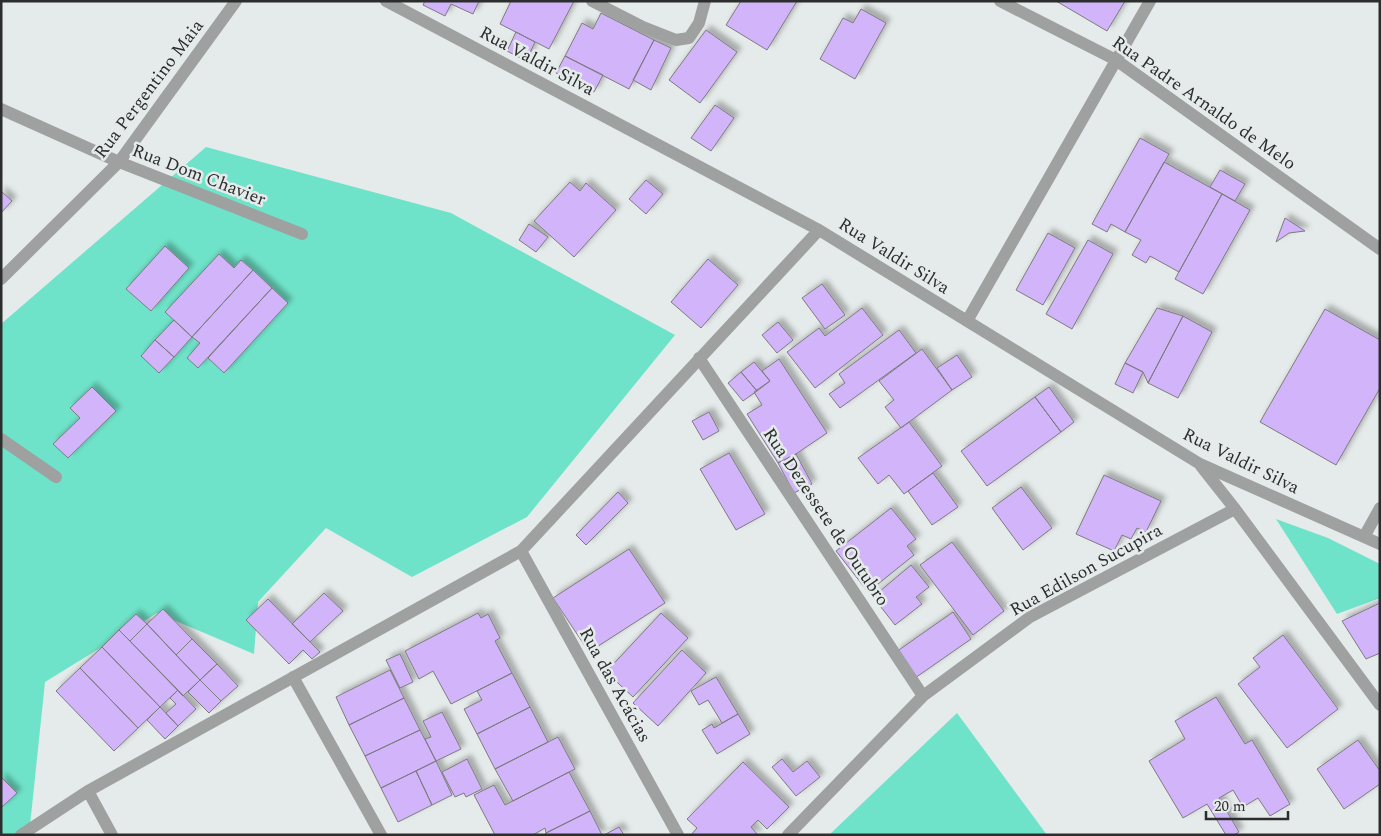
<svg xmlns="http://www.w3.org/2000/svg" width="1381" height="836" font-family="Spectral,serif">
  <defs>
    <filter id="shadow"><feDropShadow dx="4.5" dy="-4.5" stdDeviation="2.5" flood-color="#0004"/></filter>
  </defs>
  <rect width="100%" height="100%" fill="#e5ebea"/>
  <!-- green -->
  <path fill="#6fe3c9" d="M206,147l245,66 224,122 -148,182 -115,60 -86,-49 -68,74 -4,52 -97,-41 -112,69 -16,153h-28v-511z
    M1276,519l52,19 52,26v34l-43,16z
    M957,713l90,122h-218z"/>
  <!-- building -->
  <path fill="#d1b4fa" stroke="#7d7b7f" filter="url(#shadow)" d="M425,1h54l-6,13 -22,-10 -6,12 -22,-11z
    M511,1h63l-25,48 -49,-25z
    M741,1h56l-30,49 -41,-25z
    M1056,1h69l-18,30z
    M861,9l25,14 -31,56 -35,-20 23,-41 10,5z
    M601,13l53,27 -25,49 -64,-33 17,-33 11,6z
    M706,30l31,22 -37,51 -31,-23z
    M516,32l19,10 -9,19 -19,-10z
    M654,40l17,8 -20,42 -18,-10z
    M565,56l38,19 -9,17 -38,-19z
    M715,105l19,13 -23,33 -20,-13z
    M1140,138l29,16 -44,78 -14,-8 -4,8 -15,-8z
    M1164,162l58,32 -43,78 -29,-16 -4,7 -14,-8 9,-15 -16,-8z
    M1220,170l25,14 -10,17 -25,-14z
    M646,180l17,14 -17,20 -17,-15z
    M570,182l10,9 6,-8 30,27 -42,47 -40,-36z
    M1,191l11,10 -11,12z
    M1222,194l28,16 -47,84 -28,-15z
    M1285,218l20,13 -16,2 -13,9z
    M529,224l19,13 -12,15 -17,-12z
    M1048,233l27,15 -32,57 -27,-15z
    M1088,240l25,14 -41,75 -26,-15z
    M165,246l24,22 -38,43 -25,-22z
    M219,254l15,14 7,-8 12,10 -61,67 -27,-25z
    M708,259l30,26 -37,43 -30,-26z
    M253,270l19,18 -74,80 -11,-10 13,-15 -8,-6z
    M822,284l23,31 -20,14 -23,-31z
    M272,288l16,15 -64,70 -16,-15z
    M862,308l21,27 -68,53 -28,-36 32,-24 6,8z
    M1157,308l26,8 -35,67 -5,-11 -18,-9z
    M1325,309l55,31v48l-44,77 -76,-43z
    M1183,316l29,16 -34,66 -30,-15z
    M174,320l18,17 -18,20 -19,-17z
    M778,322l15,18 -16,13 -15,-18z
    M899,330l17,23 -76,55 -11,-14 16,-11 -6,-9z
    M155,340l19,17 -15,16 -18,-17z
    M922,349l30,41 -51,38 -16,-21 9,-7 -15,-19z
    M957,355l15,22 -20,13 -15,-22z
    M779,359l48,74 -31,21 -18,9 -31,-49 15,-9 -8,-13 16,-11 -8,-10z
    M754,362l16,19 -13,10 -16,-19z
    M1125,363l18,9 -10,21 -18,-9z
    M741,372l16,19 -14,10 -15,-18z
    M92,387l24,24 -48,47 -15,-14 27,-26 -10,-10z
    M1049,387l25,35 -13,10 -26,-35z
    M1035,397l26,35 -74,54 -26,-35z
    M709,412l10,19 -16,9 -11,-19z
    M909,422l33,44 -38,28 -15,-19 -11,9 -20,-26z
    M729,453l36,61 -29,16 -36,-61z
    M796,454l16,30 -18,9 -16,-30z
    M933,473l25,34 -26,18 -24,-34z
    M1104,475l57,26 -15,31 -9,-4 -6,11 -9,-4 -8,16 -38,-17z
    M1021,487l31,41 -29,22 -31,-42z
    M618,492l10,11 -42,42 -10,-10z
    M891,508l25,31 -9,7 7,9 -46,37 -32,-41z
    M952,542l52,69 -31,24 -53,-70z
    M629,549l36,54 -76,49 -36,-54z
    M911,565l18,22 -13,10 6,7 -27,21 -22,-28z
    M324,593l19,18 -33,31 -18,-18z
    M268,599l52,53 -8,7 -9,-9 -14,14 -43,-44z
    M1380,603v50l-14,6 -24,-38z
    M163,609l29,30 -16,16 -29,-31z
    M953,612l18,27 -56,39 -19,-26z
    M478,613l3,5 7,-4 12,24 -5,3 17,32 -61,31 -18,-33 -14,8 -14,-28z
    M661,613l27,25 -55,59 -27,-25z
    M136,614l11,10 -17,17 -11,-11z
    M147,624l53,56 -17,16 -53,-55z
    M119,630l59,60 -18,17 -58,-60z
    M1283,635l55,74 -51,39 -49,-64 22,-17 -7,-9z
    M192,639l25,25 -17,16 -24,-25z
    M102,647l58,60 -22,21 -58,-60z
    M682,650l24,23 -48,53 -25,-23z
    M400,654l13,28 -13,6 -14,-28z
    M217,664l21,22 -17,15 -21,-21z
    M80,668l58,60 -24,23 -58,-60z
    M390,670l14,28 -55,27 -13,-28z
    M512,673l18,34 -53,27 -13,-25 18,-9 -5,-9z
    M716,677l22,37 -16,9 -14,-23 -9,5 -8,-14z
    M200,680l21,21 -12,12 -21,-21z
    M178,690l18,19 -18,17 -12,-13 10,-9 -6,-6z
    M1216,697l29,47 7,-4 38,64 -20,12 -12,-18 -15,9 -10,-17 -14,8 20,34 -5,3h-8l-19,-31 -24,14 -34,-57 36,-22 -10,-18z
    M404,698l16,32 -55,26 -16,-31z
    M160,707l18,19 -13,13 -18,-19z
    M530,707l18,35 -53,27 -18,-35z
    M442,712l19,37 -25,12 -11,-22 6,-2 -8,-16z
    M738,714l12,20 -33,20 -15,-24 10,-6 2,4z
    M420,730l16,31 -55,27 -16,-32z
    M558,737l17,32 -62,32 -18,-32z
    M1358,740l22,31v13l-36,25 -27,-40z
    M467,759l15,30 -16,8 -2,-4 -9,4 -13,-25z
    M782,759l11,13 14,-11 13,16 -24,19 -24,-29z
    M436,761l16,34 -20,10 -16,-34z
    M743,762l46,45 -22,22 -9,-9 -7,7 7,8h-67l6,-7 -10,-9z
    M416,771l16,34 -34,17 -17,-34z
    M569,772l21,39 -44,22 -1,-5 -12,7h-38l-21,-40 20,-10 11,20z
    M1,777l16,16 -16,15z
    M590,811l12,24h-57v-1l1,-1z
    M619,827l5,8h-20z"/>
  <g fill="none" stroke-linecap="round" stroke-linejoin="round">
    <!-- street -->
    <path stroke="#9fa1a1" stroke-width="12" d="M386,1l433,229 381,234 180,80
      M592,1l51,26 33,13 13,-2 10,-15 6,-22
      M1000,1l116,59 264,189
      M1,109l118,53 183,72
      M1,279l118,-117 117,-161
      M967,321l183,-320
      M699,358l224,338
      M1,439l55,38
      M1235,509l145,196
      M1364,537l16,-29
      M521,551l157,284
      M293,677l88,158
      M88,791l24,44
      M21,835l67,-44 433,-240 298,-321
      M788,835l135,-139 107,-79 205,-108 -34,-43"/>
  </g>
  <g text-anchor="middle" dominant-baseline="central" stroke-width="5" stroke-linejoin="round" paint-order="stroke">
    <!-- street labels -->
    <g font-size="18" fill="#2c2e2e" stroke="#e5ebea">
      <text transform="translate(537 61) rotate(28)">Rua Valdir Silva</text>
      <text transform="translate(149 89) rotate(-53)">Rua Pergentino Maia</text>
      <text transform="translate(1204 103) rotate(35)">Rua Padre Arnaldo de Melo</text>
      <text transform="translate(199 175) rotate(21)">Rua Dom Chavier</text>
      <text transform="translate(894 256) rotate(32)">Rua Valdir Silva</text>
      <text transform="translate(1241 461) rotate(26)">Rua Valdir Silva</text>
      <text transform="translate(826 517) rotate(56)">Rua Dezessete de Outubro</text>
      <text transform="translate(1086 570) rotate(-29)">Rua Edilson Sucupira</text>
      <text transform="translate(615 685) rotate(61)">Rua das Acácias</text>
    </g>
  </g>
  <!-- border -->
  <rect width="1381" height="836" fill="none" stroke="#2c2e2e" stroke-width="5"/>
  <!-- scale -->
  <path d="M1206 811v8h82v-8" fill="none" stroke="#2c2e2e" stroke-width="2.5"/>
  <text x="1214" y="811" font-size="15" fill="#2c2e2e" stroke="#e5ebea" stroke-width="4" paint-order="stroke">20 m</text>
</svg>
